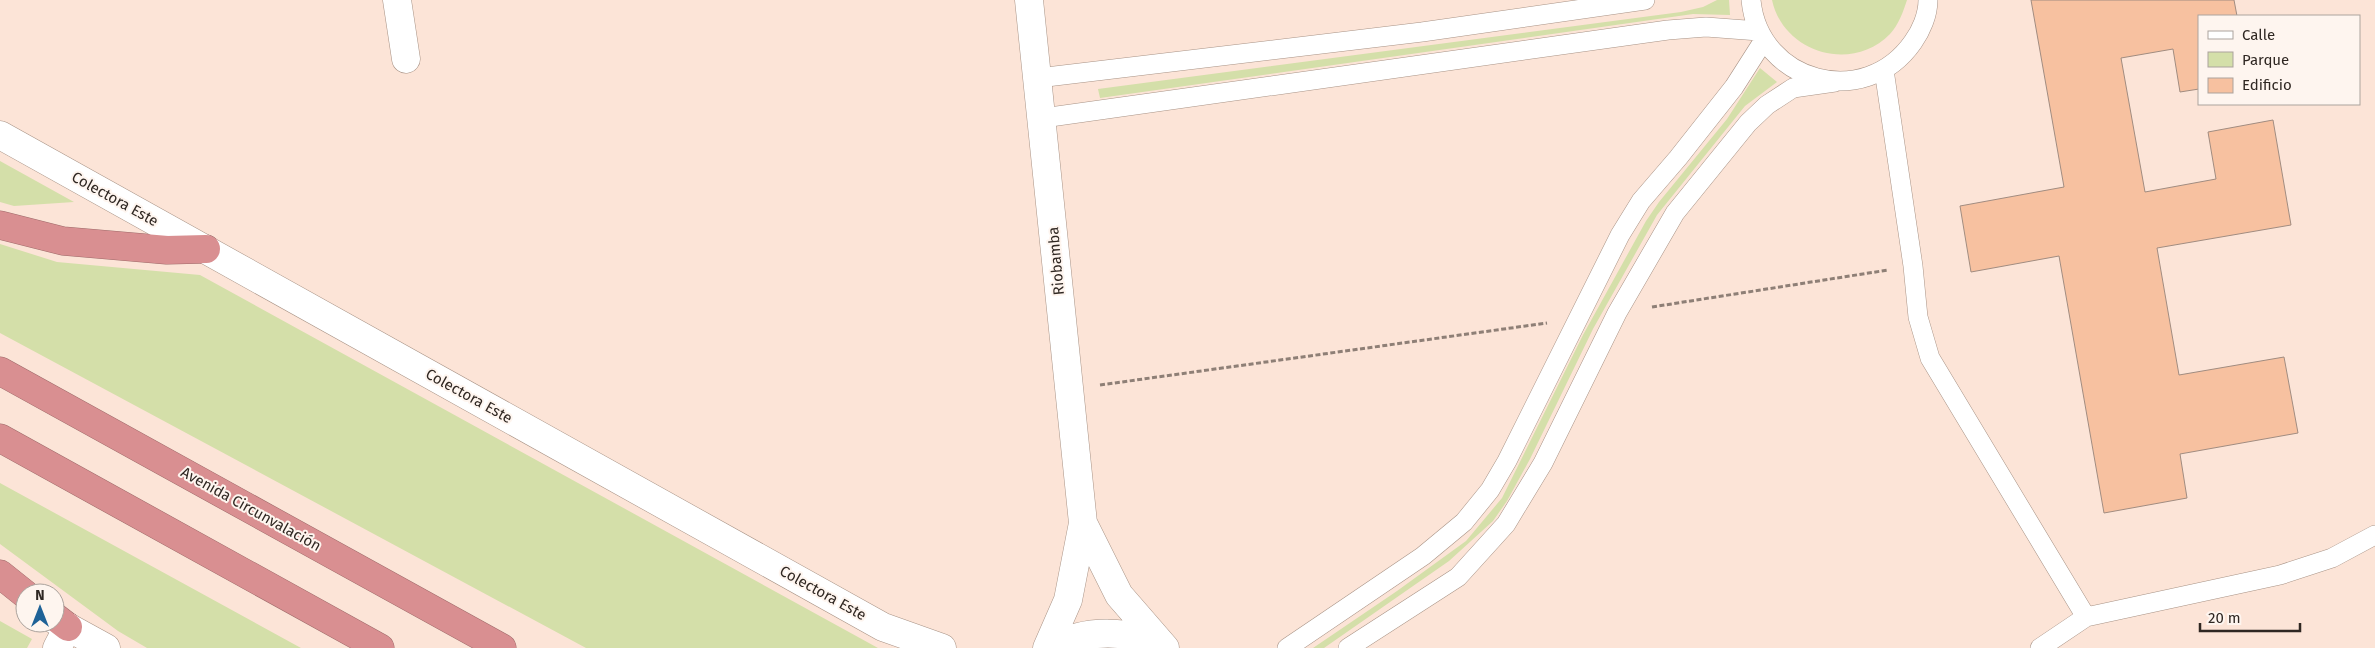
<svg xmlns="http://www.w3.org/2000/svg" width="2375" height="648" font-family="'Fira Sans',sans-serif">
  <rect width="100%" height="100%" fill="#fce4d7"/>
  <!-- green -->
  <path fill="#d4dfa9" d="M1717,0h12l1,15 -37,-1 -593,84 -2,-9 583,-77 22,-5z
    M1772,0h135c-4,12 -8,24 -17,34 -39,40 -107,18 -118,-34z
    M1760,68l17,14 -32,24 -88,109 -64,114 -63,130 -23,42 -14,20 -44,40 -125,87h-11l84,-57 69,-50 36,-43 81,-163 63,-114 13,-19 68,-83z
    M0,161l74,41 -60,4 -14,-4z
    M0,244l57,18 143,13 678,373h-292l-586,-315z
    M0,483l301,165h-154l-29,-17 -118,-87z
    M0,621l32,18 -5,9h-27z"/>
  <!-- building -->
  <path fill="#f7c1a0" stroke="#a18c80" d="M2031,0h203l3,16h-38v73l-19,3 -7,-43 -52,9 24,134 71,-13 -8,-47 65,-12 18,105 -134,23 22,127 105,-18 14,76 -118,21 7,44 -83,15 -45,-257 -88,16 -11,-66 104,-19z"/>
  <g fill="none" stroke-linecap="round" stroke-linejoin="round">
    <defs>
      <path id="lane" d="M1751,0c8,83 114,111 162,42 8,-11 15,-27 15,-42
        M1884,70l29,196 5,51 12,41 156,259 194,-42 52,-17 43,-23
        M1038,78l384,-46 223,-32
        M1043,118l625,-88 38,-3 53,4
        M1287,648l136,-92 41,-34 26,-32 17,-29 113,-226 21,-34 37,-43 56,-71 30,-47
        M1348,648l110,-71 48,-53 37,-61 74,-150 58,-100 73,-90 19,-18 26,-17 42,-6
        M2040,648l46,-31"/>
      <path id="street" d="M397,0l9,59
        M57,648l11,-21"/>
      <path id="secondary" d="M1029,0l54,523 -15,77 -21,48
        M0,135l883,492 59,21
        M1083,523l36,72 46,53
        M55,620l51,28
        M1054,648c29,-20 80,-18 109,-1"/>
      <path id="highway" d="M0,225l63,16 104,9 39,-1
        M0,371l502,277
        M0,438l380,210
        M0,574l25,20
        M55,617l13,10"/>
    </defs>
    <!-- lane casing -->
    <use href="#lane" stroke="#a89386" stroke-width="20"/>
    <!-- street casing -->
    <use href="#street" stroke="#a89386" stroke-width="29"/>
    <!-- secondary casing -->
    <use href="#secondary" stroke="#a89386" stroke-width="29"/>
    <!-- highway casing -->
    <use href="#highway" stroke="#9e6b6a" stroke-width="29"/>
    <!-- path -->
    <path stroke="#8e7f76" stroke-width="3" stroke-dasharray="5 2.5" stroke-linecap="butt" d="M1652,307l236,-37
      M1100,385l447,-62"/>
    <!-- lane -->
    <use href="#lane" stroke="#fff" stroke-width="19"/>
    <!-- street -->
    <use href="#street" stroke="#fff" stroke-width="28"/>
    <!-- secondary -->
    <use href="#secondary" stroke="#fff" stroke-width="28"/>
    <!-- highway -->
    <use href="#highway" stroke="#d98f91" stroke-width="28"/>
  </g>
  <g text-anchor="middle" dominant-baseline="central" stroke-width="4" stroke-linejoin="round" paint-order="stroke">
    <!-- street labels -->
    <g font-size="15" fill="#2f2722" stroke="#fef5ef">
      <text transform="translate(115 199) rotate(29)">Colectora Este</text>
      <text transform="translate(1056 261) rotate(-95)">Riobamba</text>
      <text transform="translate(469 396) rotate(29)">Colectora Este</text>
      <text transform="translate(251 509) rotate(29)">Avenida Circunvalación</text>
      <text transform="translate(823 593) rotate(29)">Colectora Este</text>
    </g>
  </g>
  <!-- legend -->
  <rect x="2198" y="15" width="162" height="90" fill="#fef5ef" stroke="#aba39d"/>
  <rect x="2208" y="31" width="25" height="8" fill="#ffffff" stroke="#aba39d"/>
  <text x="2242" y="40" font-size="15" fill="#2f2722">Calle</text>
  <rect x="2208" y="52" width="25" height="15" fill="#d4dfa9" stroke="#aba39d"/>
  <text x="2242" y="65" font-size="15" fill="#2f2722">Parque</text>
  <rect x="2208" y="78" width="25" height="15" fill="#f7c1a0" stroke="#aba39d"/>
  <text x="2242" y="90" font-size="15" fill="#2f2722">Edificio</text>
  <!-- north arrow -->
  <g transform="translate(40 608)"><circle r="24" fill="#fef5ef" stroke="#aba39d"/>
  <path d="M0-4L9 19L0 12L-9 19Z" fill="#1f6297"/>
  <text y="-8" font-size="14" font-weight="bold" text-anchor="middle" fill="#2f2722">N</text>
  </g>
  <!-- scale -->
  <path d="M2200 623v8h100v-8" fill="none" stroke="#2f2722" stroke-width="2.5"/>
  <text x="2208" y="623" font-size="15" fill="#2f2722" stroke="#fef5ef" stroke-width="4" paint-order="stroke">20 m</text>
</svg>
